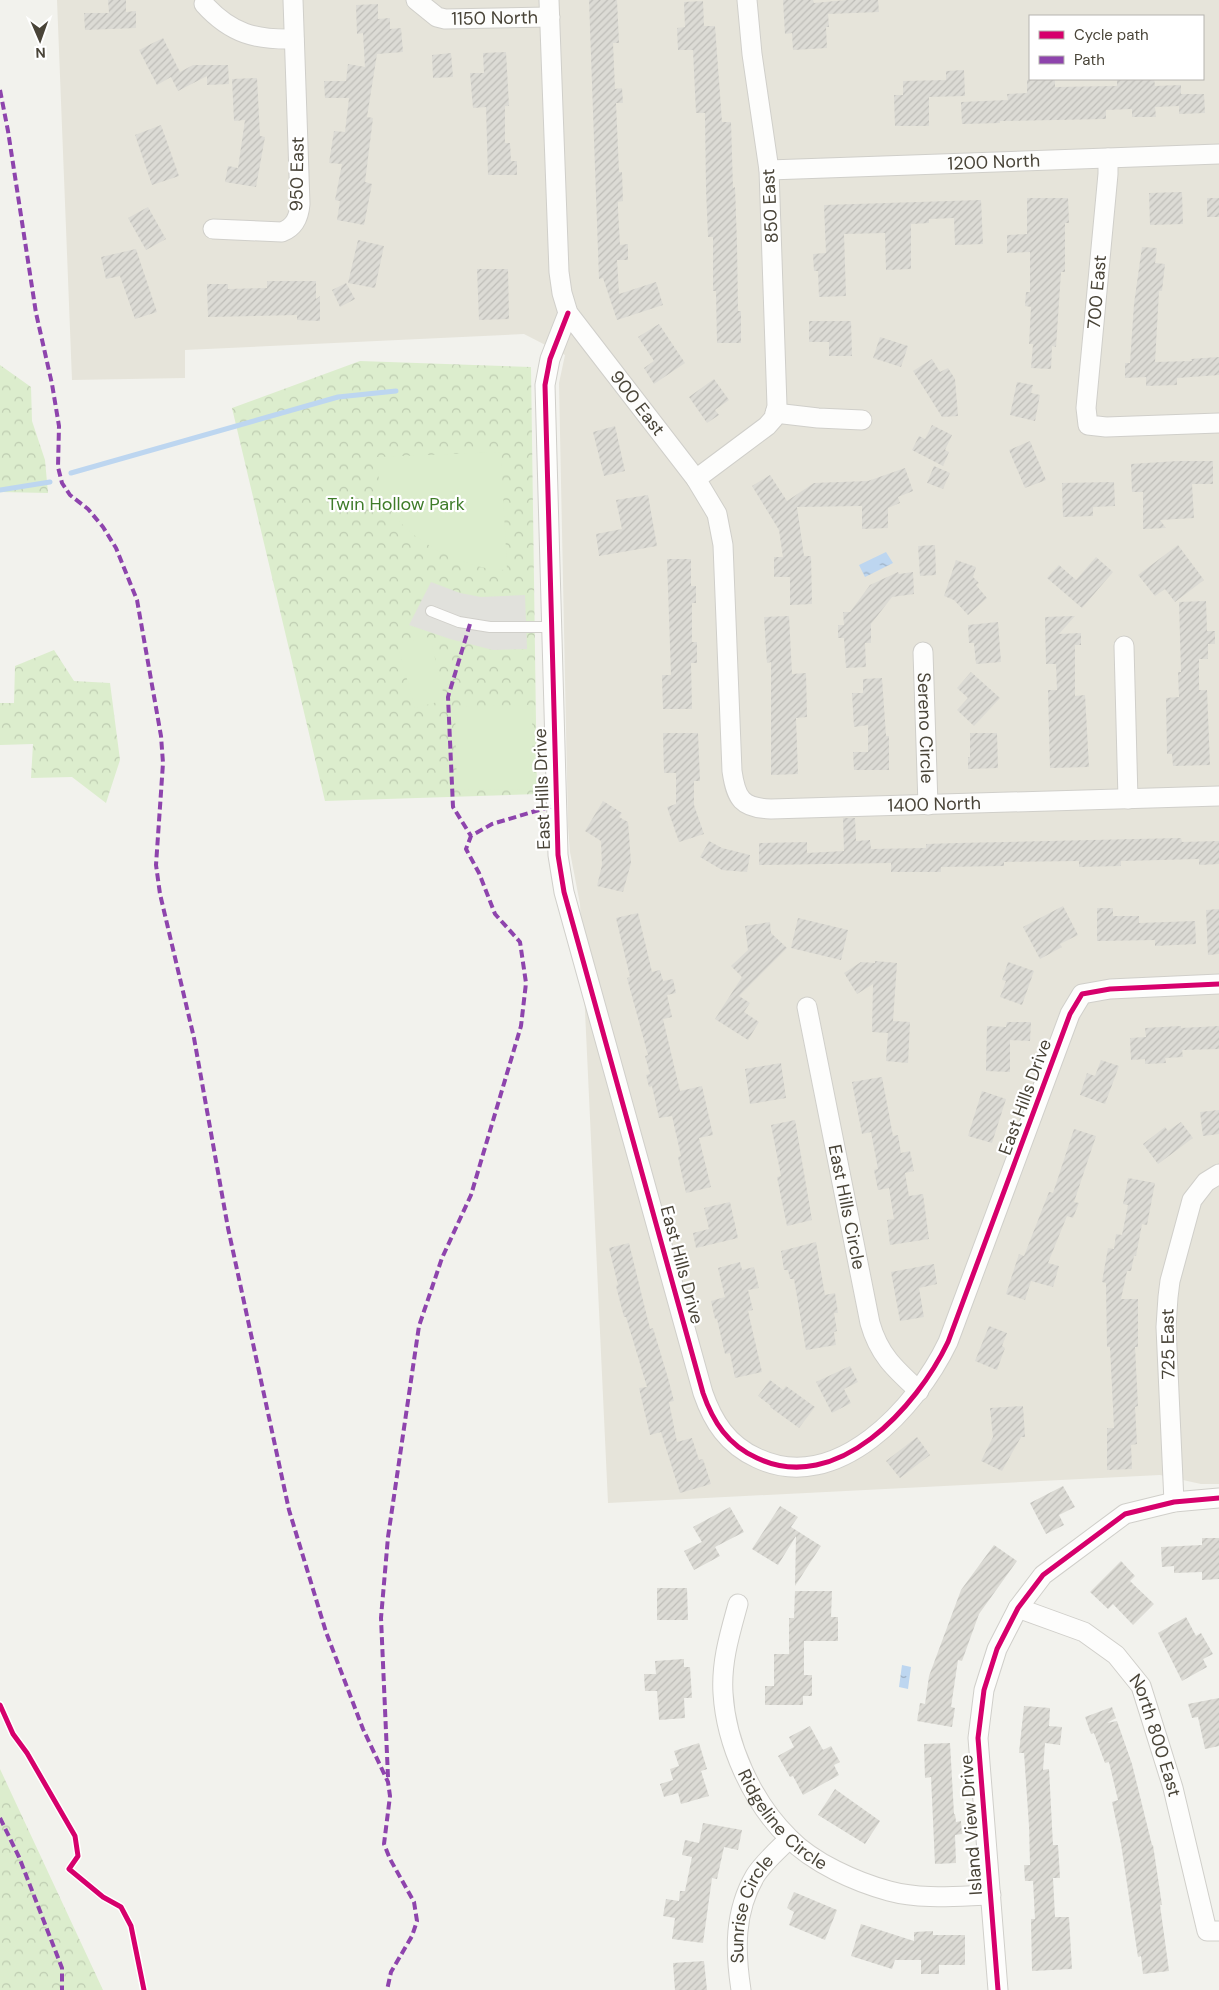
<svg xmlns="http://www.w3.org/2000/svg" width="1219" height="1990" font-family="'DM Sans',sans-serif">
  <defs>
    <pattern id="forest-crowns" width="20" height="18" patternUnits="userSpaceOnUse" patternTransform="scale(1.25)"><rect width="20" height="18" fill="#dcedcd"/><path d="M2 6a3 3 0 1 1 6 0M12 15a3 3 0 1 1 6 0" fill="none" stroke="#beccb1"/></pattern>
    <pattern id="water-ripples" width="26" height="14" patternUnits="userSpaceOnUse" patternTransform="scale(1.25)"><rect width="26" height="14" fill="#bdd6f0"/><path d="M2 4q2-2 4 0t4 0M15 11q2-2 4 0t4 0" fill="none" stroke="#9cafc3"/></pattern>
    <pattern id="building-hatch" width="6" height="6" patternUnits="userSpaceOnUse" patternTransform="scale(1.25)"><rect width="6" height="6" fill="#dcdbd5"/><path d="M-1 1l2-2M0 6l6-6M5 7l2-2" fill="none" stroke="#bebdb8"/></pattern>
  </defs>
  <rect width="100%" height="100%" fill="#f2f2ed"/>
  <!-- residential -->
  <path fill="#e6e4da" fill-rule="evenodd" d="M57,0h1162v1484h-18l-41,-9 -552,28 -28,-599 -10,-52 -2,-25 -9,-444 6,-28 -41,-21 -339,16v28l-113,2zM1030,16h173v63h-173z"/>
  <!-- forest -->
  <path fill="url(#forest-crowns)" d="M360,361l171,6 6,427 -212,7 -93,-393z
    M0,365l31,22 1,34 13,39 3,33 -48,-1z
    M54,650l20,31 36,2 10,77 -14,43 -34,-26 -41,1 2,-34 -33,1v-42h14l1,-37z
    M0,1769l103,221h-103z"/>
  <!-- pitch -->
  <path fill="#dcedcd" d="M501,452l6,118c-34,1 -85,-23 -107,-48 -5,-7 -16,-26 -19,-34 -3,-9 -3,-21 -4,-31z
    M430,637l15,63 -30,8 -18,-65z
    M532,705l1,84 -76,1 -2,-83z"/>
  <!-- parking -->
  <path fill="#e1e1dc" d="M431,582l29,11 21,4 44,-2 2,54 -34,1 -43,-11 -41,-14z"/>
  <!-- water -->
  <path fill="url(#water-ripples)" d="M886,552l7,11 -28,14 -6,-12z
    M902,1665l9,2 -3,22 -9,-2z"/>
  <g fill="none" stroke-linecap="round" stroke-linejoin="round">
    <!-- stream -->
    <path stroke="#bdd6f0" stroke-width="5" d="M71,473l267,-76 58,-6
      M0,490l50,-8"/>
  </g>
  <!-- building -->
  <path fill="url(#building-hatch)" d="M108,0h18v12l10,-1v17l-51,2 -1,-17h25z
    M589,0h28l2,43h-6l2,46 7,-1 1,15h-7l3,69h3l1,29 -5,1v8l2,35 8,-1v16h-11l2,34 37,-12 7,23 -46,15 -14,-42 -4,1z
    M783,0h30l1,3 33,-3h31l1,12 -51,2 1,13h-3l1,21 -34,2 -1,-17 -7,1z
    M703,1l1,25h11l7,96h9l2,66 2,-1 2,57 1,67h3v32h-24l-1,-52h-3v-54h-5l-2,-48 -1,-76h-9l-3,-63h-15l-1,-22 8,-1 -1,-25z
    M378,4v15l12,-1v11l11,-1 2,24 -26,2 -10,63 6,1 -8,64 7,2 -8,41 -27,-5 3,-19 -5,-1 7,-36 -13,-1 5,-32 11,1 4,-34h-24l-1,-17h22l2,-17 17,3 -2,-34 -6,1 -1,-29z
    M163,38l17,34 13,-7h35l1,19 -22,1v-9l-29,15 -7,-14 -14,8 -18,-35z
    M506,52l3,54h-4v37h5l1,18h6v14h-29l-2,-68 -13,1 -3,-35h14l-1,-20z
    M451,53l2,24 -20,1 -1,-23z
    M964,70l1,26 -36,1v29h-34l-1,-31h9v-14l43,-1v-9z
    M257,78l3,58 5,1 -9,50 -31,-5 3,-16 10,2 7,-48 -11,1 -2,-42z
    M1055,79v8l62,-1v-6l37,-1 1,7 26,-1v9h23l1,19 -26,1v-8l-24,1 1,10h-24v-8l-26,1v9l-106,2v2l-38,1 -1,-22 47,-2 -1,-6 20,-1v-13z
    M161,125l18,51 -27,9 -17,-50z
    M1182,192l1,32 -33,1 -1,-32z
    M1027,198h41l1,25h-4v49h-4l-5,75 -4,-1 -1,23 -20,-1 2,-24h-4l2,-37 -6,-1 1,-14h4v-40l-23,1v-18l20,-1z
    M1207,198h12v19h-12z
    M981,200l2,44 -28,1 -1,-27 -25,1v4l-18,1v45l-25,1 -1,-37 -41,1 2,62 -27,1 -1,-26h-4l-1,-17 13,-1 -2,-48z
    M148,207l18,32 -20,11 -18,-32z
    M358,240l26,6 -9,42 -27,-5z
    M1142,247l15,1 -2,15 10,1 -3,27h-3l-4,71 37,-1 -1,-2 28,-2v18l-42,3v7l-31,1v-9l-21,1v-15h5l4,-59z
    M136,249l21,63 -22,7 -15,-43 -14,3 -5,-22z
    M477,269h31l1,50 -30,1z
    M267,281h49v18l4,-3v25l-23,-1v-5l-89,2 -1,-33h21v5l39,-1z
    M346,283l9,16 -15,8 -8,-17z
    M809,321h42l1,35h-23v-14h-20z
    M659,324l26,39 -31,21 -10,-16 10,-7 -16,-24z
    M880,337l28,9 -7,21 -28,-9z
    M932,359l8,13 8,-4 7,11 3,37 -16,1 -29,-46z
    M714,379l15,21 -14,10 4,5 -12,8 -18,-26z
    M1017,382l16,3 -2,8 9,2 -5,26 -25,-6z
    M932,425l20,10 -7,15 4,2 -6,14 -31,-16 7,-14 6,3z
    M615,426l10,45 -21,5 -11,-44z
    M1030,441l16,39 -21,8 -16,-38z
    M1178,461h35v23h-21l2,34 -34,2 6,8 -23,1v-37h-11l-1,-28z
    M934,466l16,7 -7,16 -16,-6z
    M905,468l8,23 -15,6 2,6 -12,5v20l-26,1v-23l-65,1 7,49h7l1,48 -22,1v-28h-16v-20h9l-4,-27 -27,-44 18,-11 17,26 27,-18 54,-2z
    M1114,482l1,24 -22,1v9l-30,1 -1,-34z
    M648,495l9,51 -58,10 -3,-22 26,-5 -6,-29z
    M935,545l1,30 -16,1 -2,-30z
    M1178,545l26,35 -29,22 -10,-13 -10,7 -17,-21z
    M1096,557l17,15 -31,36 -35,-30 12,-13 17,15z
    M667,559h24v27h5v17h-4v39h5v21h-6l1,46h-29l-1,-34h9z
    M956,560l20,7 -3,10 6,6 -3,2 11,13 -19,17 -14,-15 -10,-4z
    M898,572l1,2 14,-2 1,22 -22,3 -21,27v19h-6l1,24 -20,1 -2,-30h-6v-13h6l-1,-13h7l20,-27z
    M1206,601l1,30h8v13h-7v15h-9v31h8l3,75 -37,1 -1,-12h-5l-1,-56 13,-1 -1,-25h3l-2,-70z
    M789,616l3,58 14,-1 1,44 -11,1 2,56 -27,1v-113l-4,1 -3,-46z
    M1075,616l-16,18 22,-1v12h-6v51l10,-1 4,72 -39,1 -2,-78h9l-1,-26h-10l-1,-47z
    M998,622l3,40 -25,2 -2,-21h-5l-1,-18z
    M971,672l29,26 -26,28 -17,-16 11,-12 -11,-10z
    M882,678l4,58h3v34h-35l-1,-18h15v-27l-14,2 -2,-34h11v-14z
    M663,733h35l2,48h-6v24l10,29 -25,8 -12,-35 9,-3v-31h-12z
    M970,733h27l1,35 -30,1v-12h2z
    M603,801l19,12 -3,4 9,5 3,41 -8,29 -26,-6 5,-21 -1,-24 -16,-10z
    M843,818h12l1,23 14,-1 1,9 55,-1v-4l32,-1 223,-5 1,4 37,-1v23l-20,1v-6l-78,2v5l-42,1v-6l-75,1v4l-63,1v5h-50v-9l-132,2v-22l48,-1v11l37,-2z
    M709,841l13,7 28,7 -3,17 -25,-2 -22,-13z
    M1063,906l15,29 -18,9 2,3 -22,12 -17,-32z
    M1097,908h16v8h26v7l56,-2 1,23 -41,2v-6l-58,1z
    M1219,909v45l-11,1 -2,-45z
    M638,913l14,59 8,-2 3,11 10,-2 3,14 -9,2 5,22 -9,2 17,72 22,-5 11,49 -14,3 12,49 -25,6 -8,-36 3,-1 -9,-40 -13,2 -7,-32 -3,1 -3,-12 4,-1 -5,-18 3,-1 -21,-77 3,-1 -14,-59z
    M798,918l50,12 -7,30 -50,-12z
    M770,922l1,11 16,15 -48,48 11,7 -6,9 15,10 -11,18 -33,-21 27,-42 -11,-11 17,-16 -3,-24z
    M875,961l22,2 -4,58 17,1 -2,41 -22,-2 2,-28 -16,-1 1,-48 -16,10 -13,-21 17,-11 14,1z
    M1008,962l26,9 -12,34 -22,-8 6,-16 -4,-1z
    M1007,1022h24l-1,19 -20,-1v32l-24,-1 1,-45 19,1z
    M1181,1026v2l38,-2v23l-37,1 1,7 -18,1 1,5 -21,1v-5l-14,1 -1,-22 16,-1 -1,-9z
    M1101,1060l18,6 -14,38 -25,-9 7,-22 8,3z
    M781,1063l5,35 -36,6 -5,-35z
    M882,1077l11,59 5,-1 3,18 9,-2 4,20 -9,2 4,23 14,-2 6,45 -39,6 -3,-25 7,-1 -5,-31 -11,2 -4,-20 4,-1 -7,-37 -9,2 -10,-52z
    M982,1091l24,8 -14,44 -24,-7z
    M1219,1110v24l-16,2 -3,-24z
    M795,1120l17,100 -25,6 -10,-49 4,-1 -10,-51z
    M1181,1122l12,16 -35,26 -15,-20 22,-17 3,4z
    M1074,1129l22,7 -22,66 5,1 -6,15 -6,-2 -19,47 11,3 -6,21 -22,-6 -6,19 -19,-6 13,-40 5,2 25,-64 4,1z
    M1128,1178l27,5 -8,42 -5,-1 -6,32h-2l-3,15h-4l-6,28h17v48h-3l3,59 -3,1 2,37 -6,1 1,24 -25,1v-42h7l-4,-81h-3l-1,-64 -4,-1 6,-34 6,1 2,-15 6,1 6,-30 -5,-1z
    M730,1202l8,36 -42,10 -3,-15 16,-4 -5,-21z
    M816,1242l9,53 10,-2 3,20h-4l3,18 -3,1 2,13 -30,5 -12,-71h-4l-2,-9h-4l-3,-19z
    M629,1243l21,86 3,-1 15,50 6,23 -5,1 8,40 15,-4 7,22 4,-1 8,25 -31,9 -19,-61 -11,3 -11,-47 8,-1 -21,-70h-2l-8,-31 2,-1 -9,-37z
    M740,1262l2,8 12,-3 5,21 -11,2 5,20 -5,1 14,61 -27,6 -5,-25 -5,1 -8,-35h-2l-4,-18 14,-4 -7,-29z
    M934,1264l3,20 -18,4 5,29 -24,4 -9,-49z
    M989,1326l18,7 -5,13 3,2 -8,22 -22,-9z
    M850,1366l8,16 -14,7 7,14 -19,10 -16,-31z
    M770,1380l13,10 3,-4 29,21 -16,21 -29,-21 1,-1 -13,-10z
    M1023,1406l2,31h-4l-19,34 -21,-10 12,-24 -3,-29z
    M917,1437l13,18 -30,23 -14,-17z
    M1063,1486l12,21 -16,8 5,10 -18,9 -16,-31z
    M780,1506l18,11 -7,10 30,19 -26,40 1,-50 -18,29 -26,-16z
    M730,1507l14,25 -29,15 5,9 -26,14 -10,-19 18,-9 -9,-15z
    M1202,1538h17v41l-17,1v-8l-28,1v-7l-12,1 -1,-20 41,-2z
    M994,1545l23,16 -38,53 -17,47 -4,-1 -7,47 4,1 -3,19 -35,-6 3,-18 5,1 4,-28 32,-86z
    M1121,1561l14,15 -5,5 24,23 -21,21 -20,-21 -5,5 -18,-17z
    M657,1588h30l1,32h-31z
    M795,1591h37l-1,26h7v24h-34v34h8v21h-9v9h-38v-19h9v-32h15v-36h5z
    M1186,1617l10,19 5,-3 12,21 -10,5 4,8 -25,14 -24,-48z
    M684,1659v8h6l2,31h-8l1,20 -26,2 -2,-29h-12l-1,-17h12l-1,-13z
    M1219,1698v48l-14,3 -7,-32 -6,1 -4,-14z
    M1024,1706l26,2 -1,18 13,1 -2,18 -15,-2 -2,27 6,-1 4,76h5l2,33h-7l2,39h14l3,52 -40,2 -1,-52h4l-2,-38h-8l-1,-16h6l-1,-39 -5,-73h-5z
    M1112,1707l4,11 -9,5 10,-2 15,43 20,81h1l9,60h-2l9,66 -26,3 -2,-18 -3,1 -17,-113 -9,-42 6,-2 -9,-38 -4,1 -11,-30 -3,1 -6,-17z
    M810,1726l13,24 8,-4 9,16 -6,3 5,10 -36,20 -10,-19 -3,1 -12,-21 16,-9 -5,-10z
    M699,1743l8,26 -6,2 8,25 -28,8 -3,-11 -14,4 -4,-13 13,-4 -3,-11 9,-3 -5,-15z
    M950,1743l4,71h1l1,8 5,-1 1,13 -7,1 1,28 -21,1 -4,-87 -6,1 -1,-34z
    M835,1789l45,32 -15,23 -47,-29z
    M703,1823l39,7 -4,20 -14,-3 -7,32 -5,-1 -9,65 -31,-4 3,-21 -12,-2 3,-17 13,2 1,-10h5l7,-34 -10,-2 3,-15 14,3z
    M794,1892l43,18 -12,30 -36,-15 5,-13 -7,-4z
    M861,1924l53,17v-9l19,-1v4h32v30h-26v9h-18v-14h-26l-3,9 -41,-13z
    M704,1961l3,29h-32l-2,-27z"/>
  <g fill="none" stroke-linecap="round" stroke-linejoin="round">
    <defs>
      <path id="service" d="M431,611l28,11 31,5h61"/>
      <g id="minor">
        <path id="s1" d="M416,0l21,17 8,2 105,-2"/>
        <path id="s2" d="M549,0l10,272 3,21 6,20 128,166 21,35 6,31 9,226c4,28 10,37 39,38l448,-13"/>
        <path d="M204,4c27,30 52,36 90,35"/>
        <path d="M1108,158v16l-22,234 2,17 18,2 113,-4"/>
        <path id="s3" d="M769,170l450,-16"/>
        <path d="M213,229l69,3c13,-5 17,-15 18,-28l-7,-204"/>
        <path d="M568,313l-18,46 -5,26 13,470 6,37 139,501c10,29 25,52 54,65 80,38 160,-51 191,-116l122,-328 12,-20 28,-5 109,-5"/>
        <path d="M775,413l43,5 44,2"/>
        <path d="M696,479l71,-53 7,-8 3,-12 -8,-236 -17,-116 -5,-54"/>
        <path d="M1124,646l4,153"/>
        <path id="s4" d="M923,652l5,153"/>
        <path id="s5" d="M807,1007l63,316c9,32 25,46 49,68"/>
        <path d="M1174,1502l-8,-175 2,-30 2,-16 22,-81 14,-18 13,-8"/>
        <path id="s6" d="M738,1604c-8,29 -17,58 -15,89 3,51 29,109 66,145 24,25 67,44 100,53 33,9 68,5 102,4"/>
        <path id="s7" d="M1018,1608l66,24 32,23 25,31 32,102 34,143h12"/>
        <path id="s8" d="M741,1990c-6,-39 -7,-78 14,-114 8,-13 23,-26 34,-37"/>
        <path d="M998,1990l-20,-252 6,-48 13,-41 21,-41 25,-33 82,-61 49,-12 45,-4"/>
      </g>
    </defs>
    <!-- service casing -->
    <use href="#service" stroke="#d0cfca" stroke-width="12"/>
    <!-- minor casing -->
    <use href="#minor" stroke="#d0cfca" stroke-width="21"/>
    <!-- service -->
    <use href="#service" stroke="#fdfdfc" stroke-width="10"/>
    <!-- minor -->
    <use href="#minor" stroke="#fdfdfc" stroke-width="19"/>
    <!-- quiet -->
    <path stroke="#8e44ad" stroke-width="4" stroke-dasharray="8 4" stroke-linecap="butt" d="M0,90l8,41 28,182 16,71 7,42 -1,41 4,16 8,12 18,14 15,18 13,21 21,52 24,136 2,27 -7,102 4,29 34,144 34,190 61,282 37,122 37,97 25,53 2,14 -6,48 6,15 24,43 3,19 -5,15 -21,36 -4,18
      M470,624l-22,73 5,110 18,29
      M388,1777l-7,-159 7,-81 31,-211 23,-68 29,-63 50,-169 5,-43 -6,-41 -25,-28 -16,-41 -13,-24 5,-13 21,-12 64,-19
      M0,1818l19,39 43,111v22"/>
    <defs>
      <path id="cycleway" d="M568,313l-18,46 -5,26 13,470 6,37 139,501c10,29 25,52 54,65 80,38 160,-51 191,-116l122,-328 12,-20 28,-5 109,-5
        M0,1705l13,29 14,19 48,83 3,20 -9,13 34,28 18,10 10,19 13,64
        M998,1990l-20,-252 6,-48 13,-41 21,-41 25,-33 82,-61 49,-12 45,-4"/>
    </defs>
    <!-- cycleway casing -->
    <use href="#cycleway" stroke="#fff" stroke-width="8"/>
    <!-- cycleway -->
    <use href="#cycleway" stroke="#d6006c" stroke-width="5"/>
  </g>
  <g text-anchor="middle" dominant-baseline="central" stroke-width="4.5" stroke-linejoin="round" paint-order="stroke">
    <!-- street labels -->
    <g font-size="18" fill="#494438" stroke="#fff">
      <text stroke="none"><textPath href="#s1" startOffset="85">1150 North</textPath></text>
      <text stroke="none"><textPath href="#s3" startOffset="225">1200 North</textPath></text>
      <text transform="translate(297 174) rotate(-89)">950 East</text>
      <text transform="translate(770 206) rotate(-93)">850 East</text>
      <text transform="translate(1097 292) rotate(-85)">700 East</text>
      <text stroke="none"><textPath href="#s2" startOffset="428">900 East</textPath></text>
      <text stroke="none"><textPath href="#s4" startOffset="76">Sereno Circle</textPath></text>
      <text transform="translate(542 789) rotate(-92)">East Hills Drive</text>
      <text stroke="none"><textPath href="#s2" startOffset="1048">1400 North</textPath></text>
      <text transform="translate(1025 1097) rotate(-70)">East Hills Drive</text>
      <text stroke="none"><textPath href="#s5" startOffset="204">East Hills Circle</textPath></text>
      <text transform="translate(682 1265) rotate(75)">East Hills Drive</text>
      <text transform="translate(1168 1344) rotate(-91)">725 East</text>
      <text stroke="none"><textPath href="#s7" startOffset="201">North 800 East</textPath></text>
      <text stroke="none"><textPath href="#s6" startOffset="235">Ridgeline Circle</textPath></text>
      <text transform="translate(971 1825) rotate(-94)">Island View Drive</text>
      <text stroke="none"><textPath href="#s8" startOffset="84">Sunrise Circle</textPath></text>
    </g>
    <!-- park labels -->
    <g font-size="18" fill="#3f7c2a" stroke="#fff">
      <text x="396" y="504">Twin Hollow Park</text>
    </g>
  </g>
  <!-- legend -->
  <rect x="1029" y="15" width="175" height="65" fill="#ffffff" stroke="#b6b4af"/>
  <rect x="1039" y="31" width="25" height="8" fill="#d6006c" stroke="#b6b4af"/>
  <text x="1074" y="40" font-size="15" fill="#494438">Cycle path</text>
  <rect x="1039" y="56" width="25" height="8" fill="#8e44ad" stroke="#b6b4af"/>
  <text x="1074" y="65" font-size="15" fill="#494438">Path</text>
  <!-- north arrow -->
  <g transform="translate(40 40) rotate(178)" stroke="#ffffff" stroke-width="4" paint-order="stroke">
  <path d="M0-4L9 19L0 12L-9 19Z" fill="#494438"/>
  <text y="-8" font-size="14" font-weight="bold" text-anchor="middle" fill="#494438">N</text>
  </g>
</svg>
